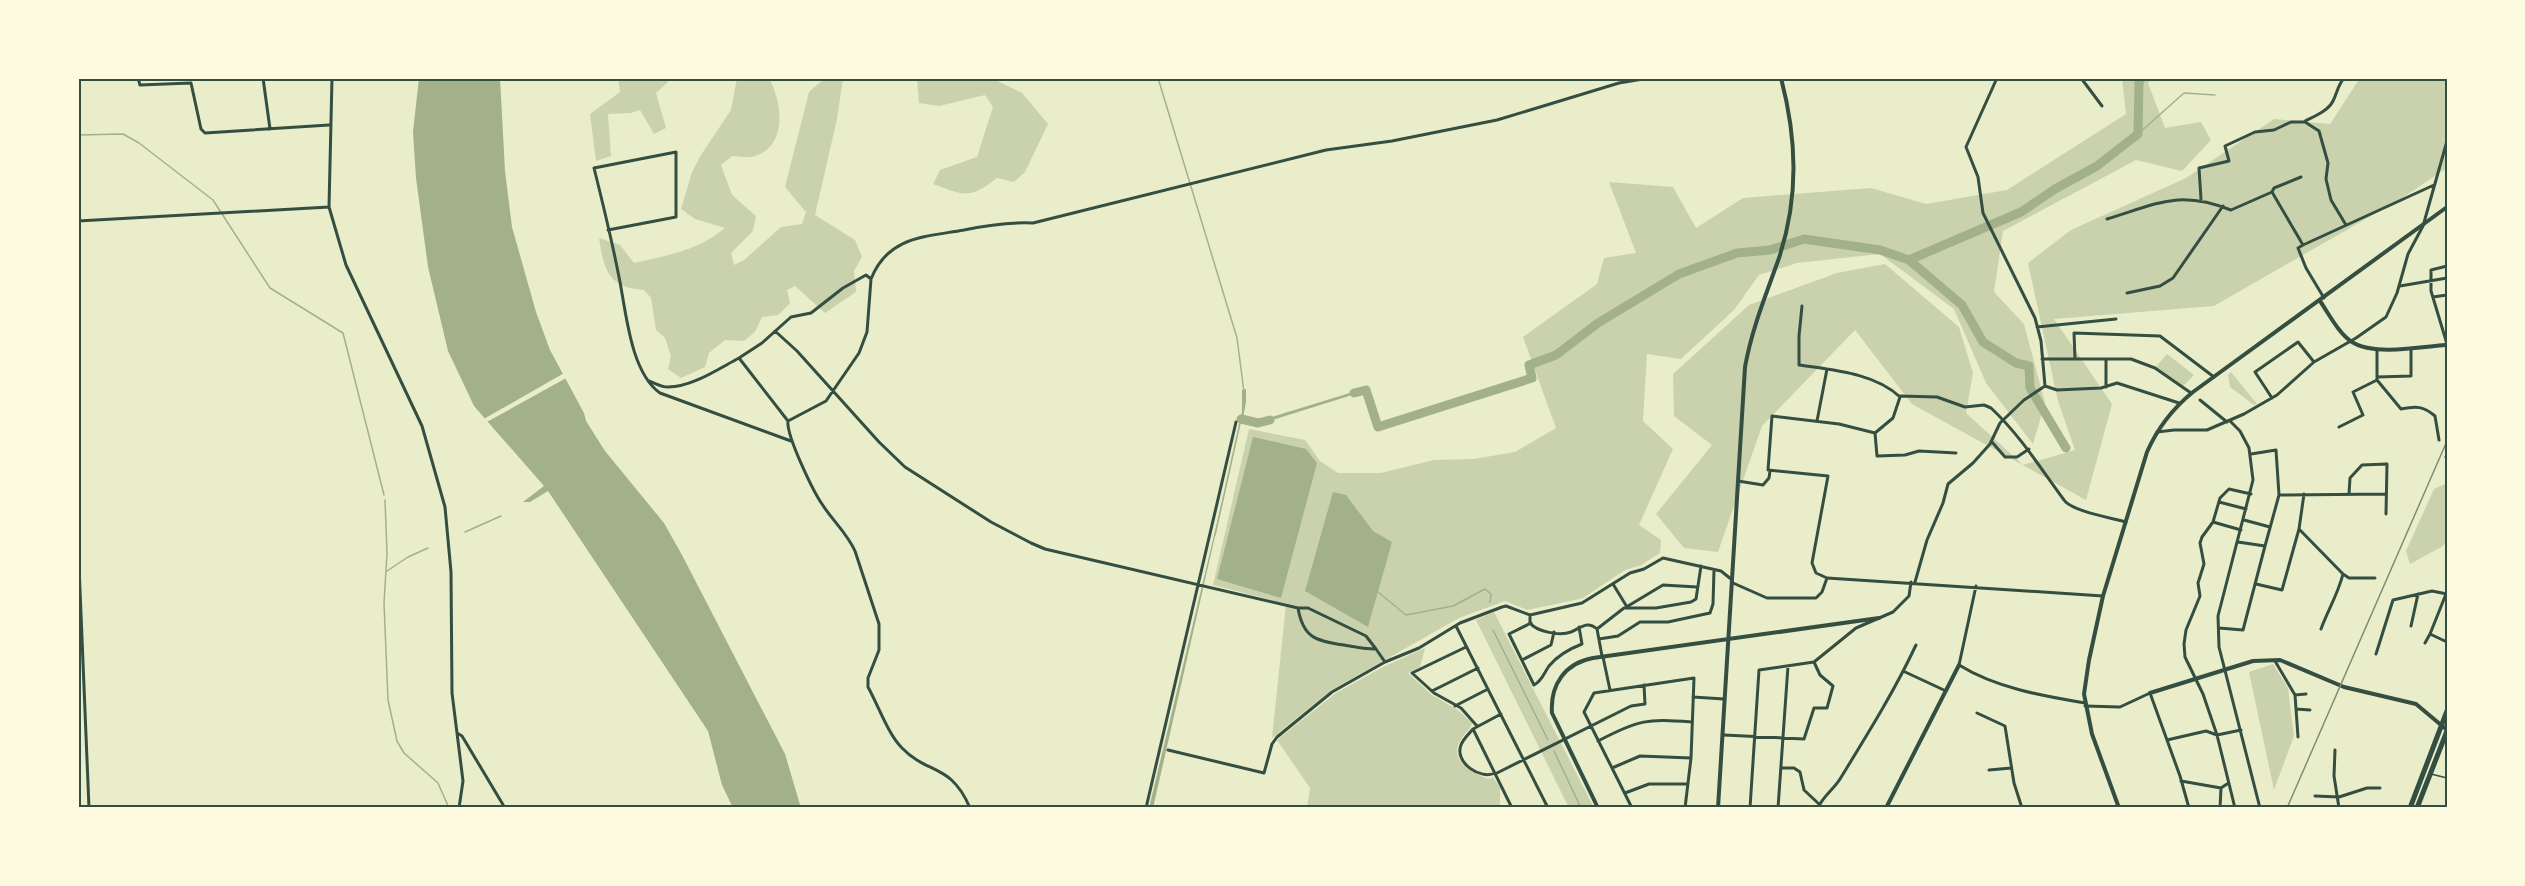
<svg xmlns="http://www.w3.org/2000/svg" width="2525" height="886" font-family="Cabin,sans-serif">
  <rect width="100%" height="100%" fill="#e9edc9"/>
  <!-- green -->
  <path fill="#cad2ad" d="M618,78h54l-16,15 10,35 -12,6 -14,-24 -9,3 -23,1 3,42 -15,5 -6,-47 30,-22z
    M737,78h32c14,26 19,71 -18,79 -5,1 -13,-1 -19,-1l-11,9 11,30 24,21 -3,15 -22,22 3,12 10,-5 37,-33 21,-3 4,-12 -21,-25 24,-95 16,-14h18l-6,41 -22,96 40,25 7,17 -8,14 2,21 -31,21 -30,-27 -8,4 3,13 -12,12 -16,2 -7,15 -11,9 -19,-1 -16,13 -4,14 -24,11 -13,-9 3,-13 -6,-18 -9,-8 -5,-32 -7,-8c-36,-2 -40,-21 -45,-52l21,7 14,18c32,-7 65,-13 91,-35l-30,-9 -14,-10 11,-37 9,-17 30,-45z
    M917,78h74l31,15 26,31 -23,48 -11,10 -17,-4c-27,22 -34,17 -64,6l7,-14 37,-13 16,-50 -8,-12 -46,11 -20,-3z
    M2122,78h31l-5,5 17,45 36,-6 10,18 -29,31 -46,-11 -133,71 -9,61 30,32 21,79 -12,41 -47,-61 -32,-74 -74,-55 -83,9 -38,12 -25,35 -53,49 -34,-5 -4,67 30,28 -34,76 22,15 -1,13 -19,12 -16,5 -42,28 -8,2 -48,10 -22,-9 -46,17 -129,73 -58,47 14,-134 -73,-19 36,-156 56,11 15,21 18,12h43l53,-13 40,-1 41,-7 41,-24 -33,-91 74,-53 7,-26 32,-5 -27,-71 64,5 23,41 47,-30 128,-10 55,16 81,-14 119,-76z
    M2360,78h87v90l-48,32 -185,106 -160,13 58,85 -26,96 -174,-96 -57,-74 -93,96 -44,126 -34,-4 -28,-34 56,-69 -38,-29 -1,-42 76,-69 88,-32 48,-9 74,63 14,46 -7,40 57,52 52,-15 -17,-49 -30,-138 43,-33 115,-52 88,-59 56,5z
    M2167,354l27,21 -12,12 -27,-19z
    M2231,372l26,32 -3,1 -24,-18 -2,-12z
    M2447,483v56l-4,7 -33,18 -4,-13 28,-62z
    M1494,612l100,196h-25l-93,-188z
    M1425,648l-5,19 -12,6 24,22 26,15 14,13c-2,8 -10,12 -13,20 -9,20 16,31 30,36l4,-2 7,11v20h-193l3,-20 -33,-48 59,-47 47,-26z
    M2273,664l15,24 6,48 -20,54 -25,-118z"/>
  <!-- water -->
  <path fill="#a3b18a" d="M419,78h81l5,93 7,56 24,85 14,38 34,63 2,8 19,30 59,72 18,32 103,199 16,54h-68l-11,-23 -14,-54 -160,-240 -18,11h-7l21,-16 -70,-80 -26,-55 -20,-84 -12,-89 -3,-46z
    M1366,388l-1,3 -105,33 -18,-6 -89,390h-4l93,-390v-28l4,-1v13l-3,16 16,3z
    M1253,437l53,12 11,14 -36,135 -64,-19z
    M1333,492l13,3 27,36 19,11 -24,85 -63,-36z"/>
  <!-- pier -->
  <path fill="#e9edc9" d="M566,372l2,5 -83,46 -3,-3z"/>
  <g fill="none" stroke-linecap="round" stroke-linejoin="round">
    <!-- stream -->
    <path stroke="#a3b18a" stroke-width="1.5" d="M1158,78l79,260 7,54
      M2138,134l46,-41 31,2
      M78,135l45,-1 16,9 74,57 57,88 73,45 41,162
      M385,500l2,54 -3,49 4,97 9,41 7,12 34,30 11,25
      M465,532l36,-16
      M1215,535l27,-121
      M387,571l21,-14 20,-9
      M1378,592l28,23 47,-9 32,-17 6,5 -1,8
      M1493,630l55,110
      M1554,751l27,57"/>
    <!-- river -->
    <path stroke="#a3b18a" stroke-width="9" d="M1909,260l53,45 21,37 33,21 13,3 1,22 36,60
      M1354,393l12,-3 12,37 154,-49 -3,-13 27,-10 42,-32 81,-49 58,-21 33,-3 34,-11 76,11 29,10 112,-48 34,-23 42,-23 41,-32 1,-52 2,-4
      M1241,419l17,4 12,-3"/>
    <!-- service -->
    <path stroke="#344e41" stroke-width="1.5" d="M2431,774l16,4"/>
    <!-- minor -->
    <path stroke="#344e41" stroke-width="3" d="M138,78l2,7 51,-2 10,46 4,4 124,-8
      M263,78l7,51
      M332,78l-3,129 17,58 76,161 23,81 6,65 1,121 11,88 -4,27
      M2081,78l21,28
      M2305,121c10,-5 23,-10 28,-20 4,-8 5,-16 11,-23
      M2272,192l2,-4 27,-11
      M2201,199l-2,-31 30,-7 -4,-15 30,-14 19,-2 17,-8h14l14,9 9,32 -2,16 5,21 15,25
      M2107,219c50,-15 72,-30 124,-9l41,-18 31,53 -5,3 8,20 18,30
      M78,221l251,-14
      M608,230l68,-13v-65l-82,16c9,36 18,73 25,109 7,33 11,95 41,116l131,48
      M2303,245l131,-60
      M2447,266l-16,4v21l16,53
      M871,279l-5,-4 -23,13 -32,25 -20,4 -29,26 -23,15 49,63c-2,14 25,70 34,83 10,16 25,29 33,47l24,73v26l-11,28v9c10,18 20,47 34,61 26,27 49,15 68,60
      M2400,286l47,-8
      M2127,293l33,-7 13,-8 50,-72
      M2433,297l14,-2
      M1802,306l-3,30v29c33,5 76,8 101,32l-7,21 -18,15 -36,-9 -67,-8 -4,54 60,6 -16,87 4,10 11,5
      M2037,327l79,-8
      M775,331l22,20 82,91 26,25 86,55 40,21 14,6 253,59c5,30 18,33 46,37 11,2 21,4 32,4l9,13
      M2042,359h89l24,9 36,25
      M2075,359l-1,-26 86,3 54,41
      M2377,377l34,-1v-27
      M2377,380l24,29c16,-3 22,-3 34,7l4,24
      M649,381c6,2 12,6 19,6 24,0 50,-18 71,-29
      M2045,386l12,4 44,-2 16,-5 62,20
      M2106,387v-28
      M1900,396l37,1 28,10 19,-2 7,3c29,27 50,61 73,92 7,11 48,18 62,22
      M2272,398l-17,-26 43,-30 16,20
      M2200,400l27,22
      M788,421l38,-20 33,-48 8,-21 4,-53c17,-43 54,-42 93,-49 24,-5 45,-8 69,-7l293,-73 66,-9 105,-21 122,-37 30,-5
      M1817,421l10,-52
      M2230,421l10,10 9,17 4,32 -35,136 1,31 41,161
      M2339,427l24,-12 -10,-23 24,-12v-31
      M2157,432l17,-2h33l37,-16 33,-19 37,-33 42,-24 30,-21 11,-24 11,-39 15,-28 24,-85
      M1875,433l2,23 28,-1 14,-4 37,2
      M1992,442l13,15h12l12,-8
      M2446,457l1,2
      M1738,481l25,4 6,-7 1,-7
      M2349,494l1,-16 12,-13 25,-1 -1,50
      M2279,495l107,-1
      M2219,502l27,7
      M2244,520l26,7
      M2213,522l7,-24 9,-9 22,5
      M2299,529l44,45 6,4h26
      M78,541l11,267
      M2238,542l27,4 14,-51 -3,-45 -25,4
      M1915,582l12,-42 16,-37 5,-19 25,-21 17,-19 10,-21 24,-23 21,-14 -4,-45 -6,-23 -52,-105 -5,-36 -12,-30 31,-69
      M1733,583l34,15h49l6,-6 5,-14 276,18
      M1613,584l14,23
      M2256,584l26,6 17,-61 5,-35
      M1976,586l-17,79c37,23 84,31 126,38
      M2446,594l-16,40 17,8
      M1628,606l35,-21 34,2
      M1298,608h10l58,28 10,13
      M1530,615v8c7,9 30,13 41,9 10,-4 16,-12 26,-3l27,-21h32l35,-6 5,-3 5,-33
      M1531,623l-22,11 25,51c8,-4 10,-12 15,-19 9,-11 20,-17 33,-22l-3,-17
      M1456,626l92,182
      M2411,626l7,-32
      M2219,628l24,2 22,-84
      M1597,629l5,27
      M2321,629c7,-19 17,-35 22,-55
      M1599,639l19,-3 22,-14h28l42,-9 3,-9 1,-34
      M2425,643l5,-9
      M1466,647l-54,26 22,20 27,15 16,18
      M2376,654l17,-54 39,-9 15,3
      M1603,657l7,33
      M1522,660l29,-15 3,-13
      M2275,661l20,34 3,42
      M1903,671l43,20
      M1432,691l46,-23
      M2295,695l11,-1
      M1693,697l31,2
      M1455,706l33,-17
      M2085,706l35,1 30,-14 30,83 9,32
      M2296,709l14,1
      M1977,713l28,13 9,57 8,25
      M1501,714l-28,15 39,79
      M1473,729c-4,5 -10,10 -12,16 -7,18 20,35 34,28
      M457,733l5,3 43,72
      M1724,735l80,4 10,-31h13l6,-22 -13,-11 -6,-13
      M2167,740l39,-9 11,4 24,-5
      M1598,741c42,-22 48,-22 94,-19
      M1168,750l96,23 8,-29 5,-7 55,-45 53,-30 34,-14 41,-25 42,-16 4,-1 24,9 52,-12 48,-30 14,-4 19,-11 58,13 10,8
      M2335,750l-1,26 5,32
      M1612,768l28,-12 51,2
      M1782,768h12l6,4 4,18 15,14
      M1989,770l22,-2
      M1495,774l136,-68 14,-2 -1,-19
      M2181,781l40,7 6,-4
      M1625,793l24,-9h38
      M2315,796l24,1 28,-9h13
      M1146,808l90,-386
      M1632,808l-48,-96 10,-19 100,-15 -3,80 -6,50
      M1750,808l9,-138 55,-8 42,-34 37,-16 16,-16 2,-14
      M1778,808l10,-142
      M1818,808c4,-11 16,-19 22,-29 27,-44 54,-87 76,-134
      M2220,808l1,-20
      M2235,808l-18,-73 -14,-41 -18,-37 -1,-13 2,-14 14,-34 -2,-13 6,-19 -4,-21 2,-6 11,-15 28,8"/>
    <!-- tertiary -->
    <path stroke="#344e41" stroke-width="4" d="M2320,301c9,13 19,33 32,41 22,14 69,5 93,3
      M2150,693l103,-32 27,-1 64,27 72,17 31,26
      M1598,808l-46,-95c-2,-28 13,-50 41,-55l286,-40
      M1718,808l27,-441c7,-39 21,-72 34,-109 20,-61 18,-119 2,-180
      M1886,808l73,-143
      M2119,808l-27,-74 -8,-40 5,-34 14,-64 44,-144c11,-25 25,-43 46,-60l254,-185"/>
    <!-- trunk -->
    <path stroke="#344e41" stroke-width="5" d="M2410,808l37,-97
      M2417,808l30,-77"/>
    <!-- rail -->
    <path stroke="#7c8e77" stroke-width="1.5" d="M2287,808l160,-367"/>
  </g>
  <!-- border -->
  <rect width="2525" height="886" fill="none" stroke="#fefae0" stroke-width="159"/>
  <rect x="80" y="80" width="2366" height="726" fill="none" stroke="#344e41" stroke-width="2"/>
</svg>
